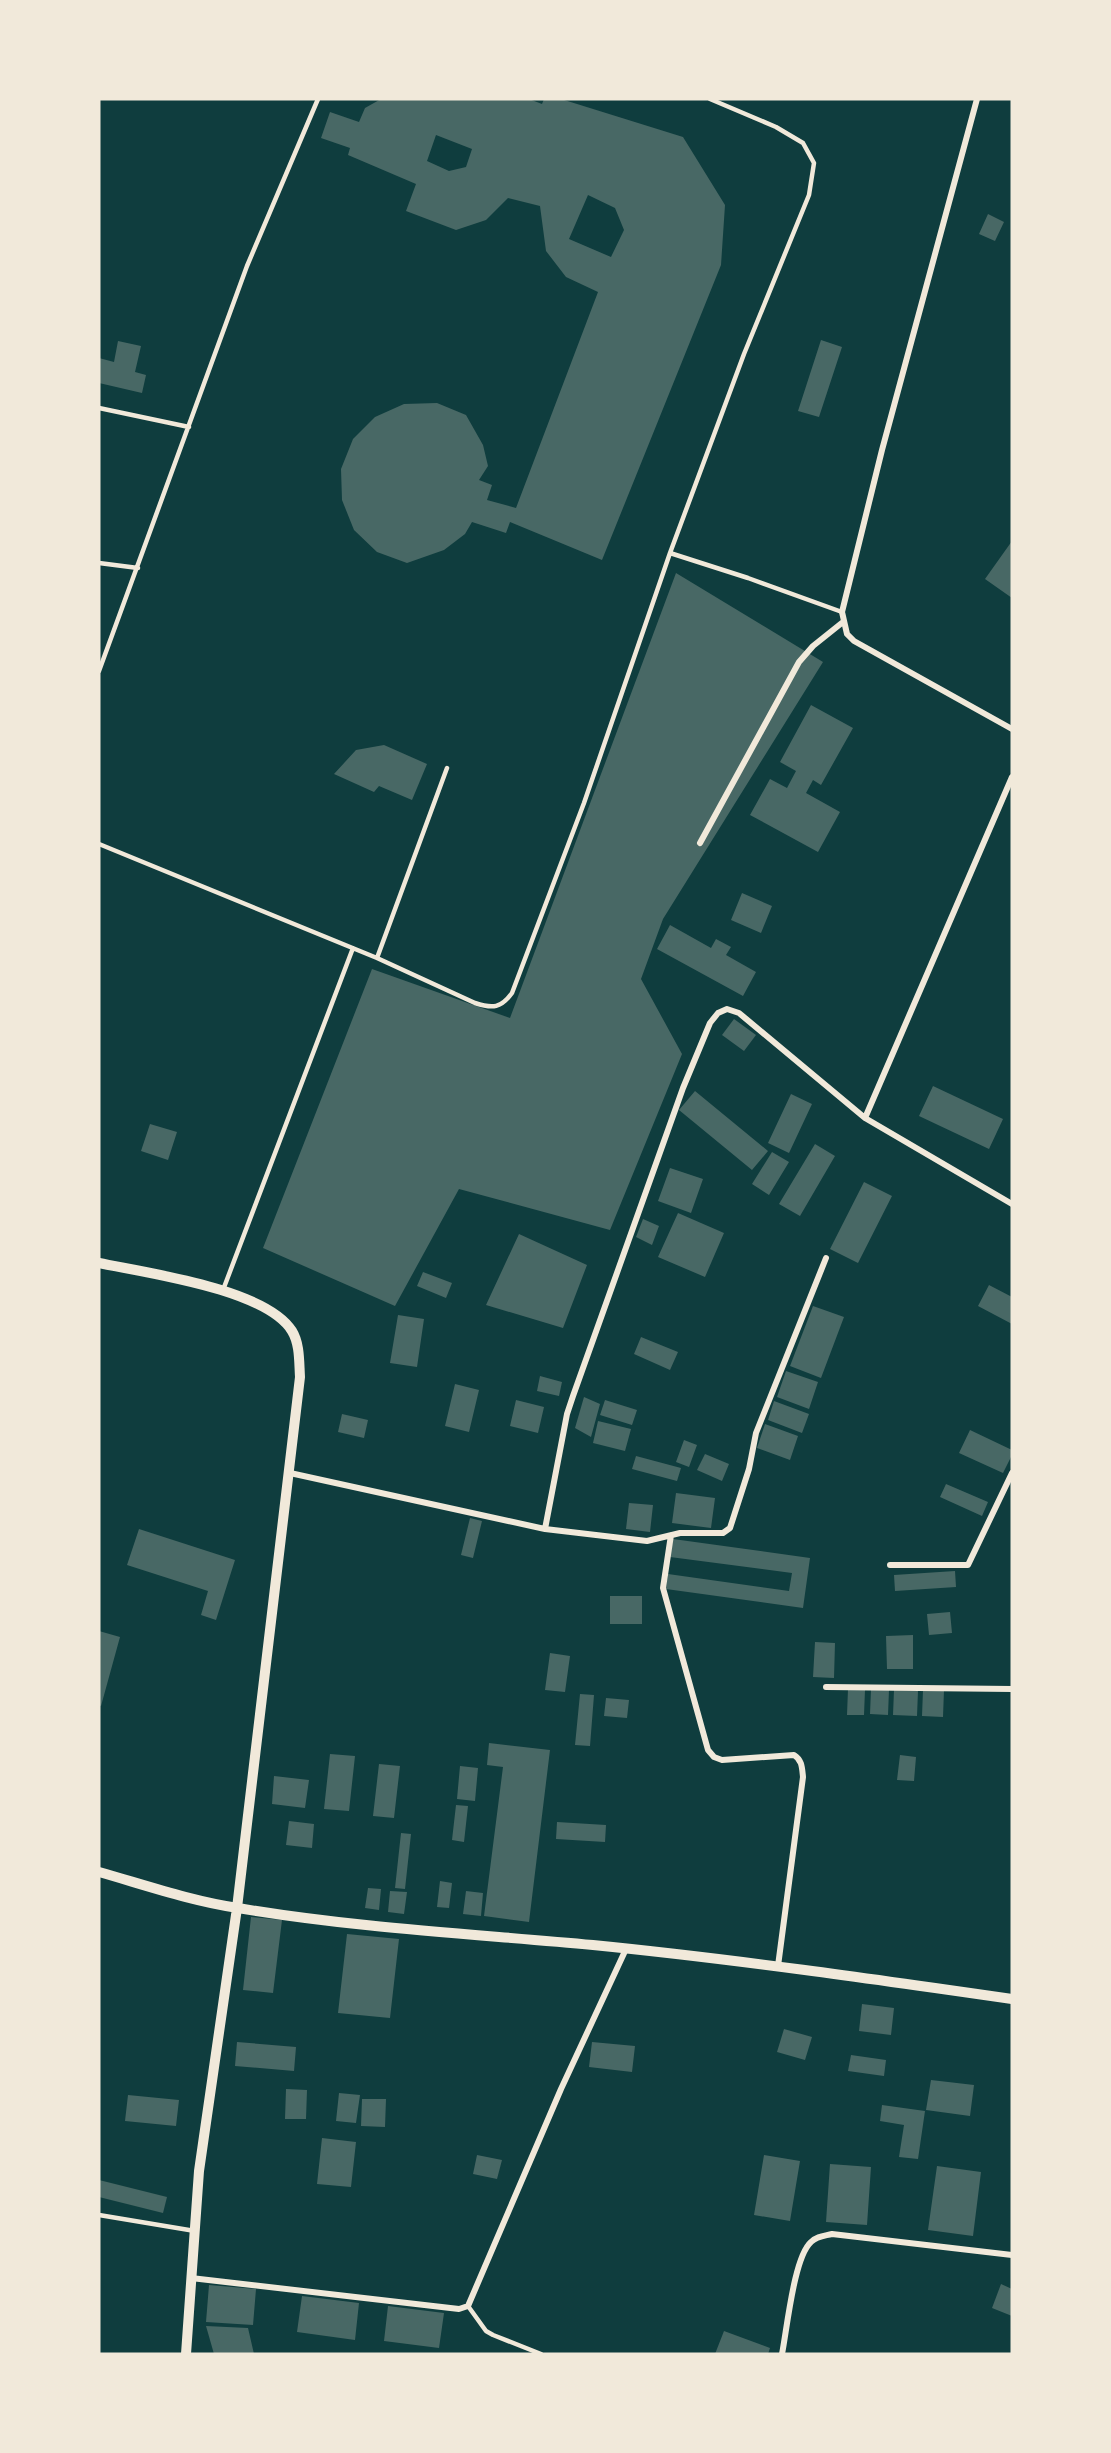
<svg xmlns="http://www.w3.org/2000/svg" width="1111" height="2453" font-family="Mulish,sans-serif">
  <rect width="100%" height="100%" fill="#0f3d3e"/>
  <!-- building -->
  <path fill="#486865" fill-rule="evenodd" d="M381,99h148l13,5 2,-5h17l122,38 42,68 -4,60 -119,295 -92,-38 -4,11 -34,-11 -7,12 -21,16 -37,13 -30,-11 -23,-22 -12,-30 -1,-31 12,-30 22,-22 29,-13 33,-1 29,12 17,30 5,21 -9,14 13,5 -5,15 29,8 82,-216 -32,-15 -20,-26 -6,-45 -32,-8 -22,22 -30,10 -50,-19 10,-27 -68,-29 2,-7 -29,-10 9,-26 29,10 6,-14zM436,135l36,14 -6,18 -17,4 -22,-10zM588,195l27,13 9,22 -13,27 -42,-18z
    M988,214l16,8 -9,19 -16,-7z
    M821,340l21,7 -23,70 -21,-6z
    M118,341l23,5 -6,26 11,3 -4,18 -43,-10v-25l15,4z
    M1012,541v57l-27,-19z
    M676,573l147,89 -160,257 -22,60 41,75 -72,176 -151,-41 -64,117 -132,-58 109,-279 138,49z
    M811,705l42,23 -32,57 -8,-5 -7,13 34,19 -22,40 -68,-37 20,-36 17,9 9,-17 -16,-9z
    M384,745l43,19 -15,36 -33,-14 -5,6 -40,-18 22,-24z
    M742,893l30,13 -11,27 -30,-13z
    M670,925l41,23 5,-9 15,8 -5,8 30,17 -13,24 -86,-47z
    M734,1019l22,16 -12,16 -22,-16z
    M933,1086l70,33 -14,30 -70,-33z
    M695,1091l73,60 -16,19 -73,-60z
    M791,1094l21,10 -23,49 -21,-10z
    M150,1124l27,8 -9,28 -27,-9z
    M815,1144l20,12 -35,60 -21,-12z
    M772,1152l17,10 -20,33 -17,-11z
    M670,1168l33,11 -12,34 -33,-12z
    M864,1182l28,14 -34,67 -28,-14z
    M678,1213l46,20 -19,44 -47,-20z
    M643,1219l16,7 -7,19 -16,-8z
    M519,1234l68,31 -24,63 -77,-23z
    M423,1272l29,11 -6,15 -29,-12z
    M989,1285l23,12v27l-34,-18z
    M813,1306l31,11 -23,61 -31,-12z
    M398,1315l26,4 -7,48 -27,-4z
    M641,1337l37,15 -8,18 -36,-16z
    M786,1371l32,11 -9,27 -32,-12z
    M540,1376l22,6 -3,14 -22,-5z
    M455,1384l24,6 -10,42 -24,-6z
    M584,1397l16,7 -9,33 -16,-9z
    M516,1400l28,7 -6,26 -28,-7z
    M605,1400l32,10 -5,15 -32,-10z
    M774,1401l35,13 -7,19 -34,-13z
    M342,1414l26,6 -4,18 -26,-6z
    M598,1421l33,8 -6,22 -32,-8z
    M765,1424l33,12 -8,24 -33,-12z
    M970,1430l42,20v5l-9,18 -44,-20z
    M684,1440l13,5 -8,22 -13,-5z
    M705,1454l24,10 -7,17 -25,-11z
    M636,1456l45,12 -4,13 -45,-12z
    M946,1484l42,18 -6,14 -42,-19z
    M676,1493l39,5 -4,30 -39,-5z
    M629,1503l24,2 -3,27 -24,-3z
    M470,1518l12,3 -9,37 -12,-3z
    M139,1529l96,31 -19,60 -15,-5 7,-24 -81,-26z
    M673,1539l137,19 -7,50 -137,-19 2,-15 121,17 3,-18 -122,-16z
    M955,1571l1,16 -61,4 -1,-16z
    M610,1596h32v28h-32z
    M950,1612l2,21 -23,2 -2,-21z
    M99,1631l21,6 -19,69 -2,-1z
    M913,1635v34h-26l-1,-33z
    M815,1642l20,1 -1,35 -21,-1z
    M550,1653l20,3 -5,36 -20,-2z
    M848,1689l17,1 -1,25h-17z
    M871,1689l18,1 -1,25 -18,-1z
    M894,1690l24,1 -1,25 -24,-1z
    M923,1690h21l-1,27 -21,-1z
    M580,1694l14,1 -4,51 -15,-1z
    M606,1698l23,2 -2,18 -23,-2z
    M489,1743l61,7 -21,172 -45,-6 19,-149 -16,-2z
    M330,1754l25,2 -6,55 -25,-2z
    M900,1755l16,2 -2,24 -17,-1z
    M379,1764l21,2 -6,52 -21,-2z
    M460,1766l18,2 -3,33 -18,-2z
    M274,1776l35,4 -4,28 -33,-4z
    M456,1805l12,1 -4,36 -12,-2z
    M289,1821l25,3 -2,24 -26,-3z
    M557,1822l49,3 -1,17 -49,-3z
    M401,1833l10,1 -6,55 -10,-1z
    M440,1881l12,2 -3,25 -12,-1z
    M368,1888l13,1 -2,21 -14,-2z
    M390,1891l17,1 -3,22 -16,-2z
    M466,1891l17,2 -2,23 -18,-2z
    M251,1917l31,3 -9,73 -30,-3z
    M347,1934l52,5 -9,79 -52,-5z
    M862,2004l32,4 -3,27 -32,-4z
    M784,2029l28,8 -7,23 -28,-8z
    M237,2042l59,5 -2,24 -59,-5z
    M592,2042l43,4 -3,26 -43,-5z
    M851,2055l35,5 -2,16 -36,-5z
    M931,2080l43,5 -4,31 -44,-6z
    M286,2089l21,1 -1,29h-21z
    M339,2093l21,2 -4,28 -20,-2z
    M128,2095l51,5 -3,26 -51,-5z
    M362,2099h24l-1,28 -24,-1z
    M882,2105l43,6 -7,48 -19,-2 5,-32 -24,-4z
    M322,2138l34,4 -5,45 -34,-3z
    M477,2155l25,5 -5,19 -24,-5z
    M764,2155l36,6 -10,60 -36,-6z
    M830,2164l41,3 -4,58 -41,-3z
    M937,2166l44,6 -8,64 -45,-6z
    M99,2180l68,17 -4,16 -64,-16z
    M1001,2284l11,5v27l-20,-8z
    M209,2285l47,4 -3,36 -47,-3z
    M302,2296l57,7 -4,37 -58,-8z
    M388,2306l56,7 -5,35 -55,-7z
    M206,2326l42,2 6,26h-40z
    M724,2331l46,17 -2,6h-53z"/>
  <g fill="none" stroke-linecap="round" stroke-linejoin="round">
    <!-- service -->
    <path stroke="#f1e9da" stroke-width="4.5" d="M99,408l90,19
      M670,553l78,25 94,34
      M99,563l39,5
      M99,671l148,-405 71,-167
      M99,844l278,114 98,45c18,6 26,5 37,-10l72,-190 86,-250 74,-199 65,-159 5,-32 -11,-20 -27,-16 -66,-28
      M377,958l70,-190
      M223,1290l130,-342
      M99,2215l96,16
      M468,2306l18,25 7,4 48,19"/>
    <!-- minor -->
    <path stroke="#f1e9da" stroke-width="6" d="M977,99l-95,351 -40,162 5,22 7,7 158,88
      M1012,777l-147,341 147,86
      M700,843l99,-181 14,-16 30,-24
      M290,1473l255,56 102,12 33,-8h43l7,-5 19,-59 7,-36 70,-175
      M545,1529l22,-115 6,-18 110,-308 27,-65 8,-10 9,-4 12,4 126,105
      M671,1535l-8,53 45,162 6,7 8,3 72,-5c8,5 8,12 9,22l-25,189
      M890,1565h78l44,-92
      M826,1687l186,2
      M191,2278l268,31 9,-3 93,-217 65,-140
      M782,2354c5,-25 12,-97 29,-112 6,-6 13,-6 21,-8l180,21"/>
    <!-- tertiary -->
    <path stroke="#f1e9da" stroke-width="10" d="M99,1263c48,10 167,26 193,68 8,13 7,31 8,46l-63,531 -38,263 -13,183
      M99,1872c46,13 92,29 139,36 118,20 237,26 355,37 140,14 280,34 419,54"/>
  </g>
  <!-- border -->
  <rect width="1111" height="2453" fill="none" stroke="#f1e9da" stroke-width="201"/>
</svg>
